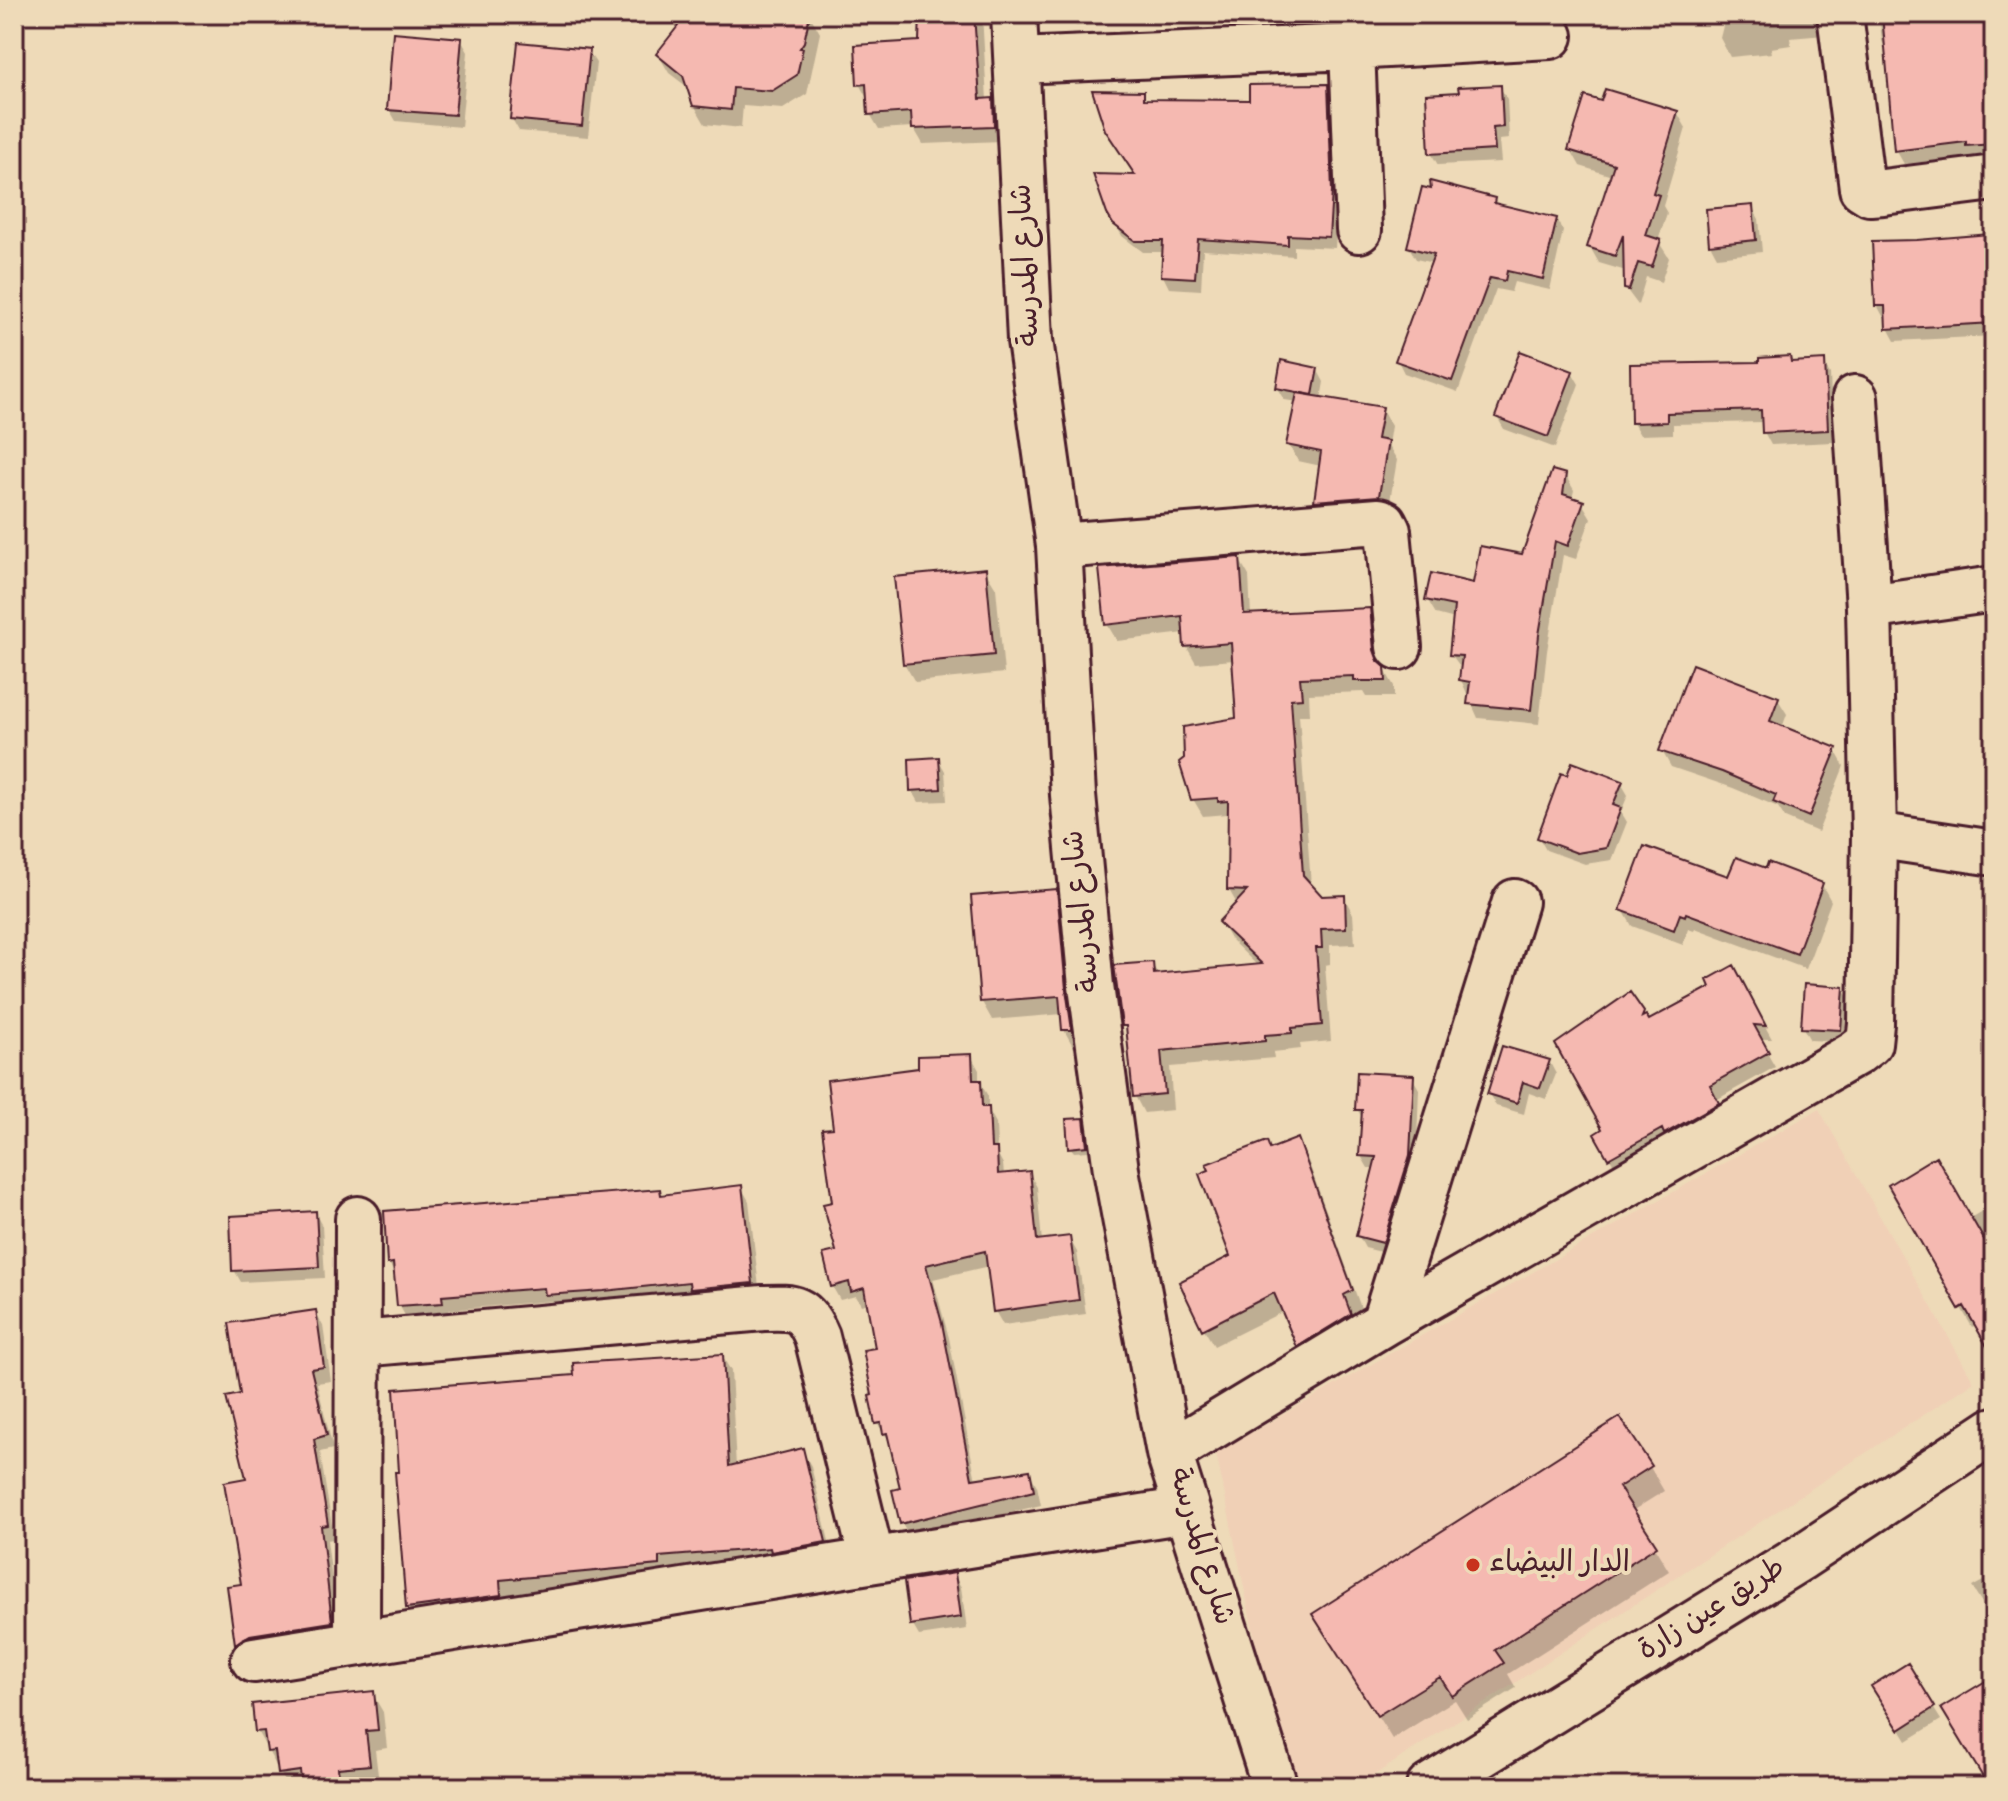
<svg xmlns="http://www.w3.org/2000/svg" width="2008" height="1801" font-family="Dekko,'Playpen Sans Arabic',sans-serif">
  <rect width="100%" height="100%" fill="#eedab8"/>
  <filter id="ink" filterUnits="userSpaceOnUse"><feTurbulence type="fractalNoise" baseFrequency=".0125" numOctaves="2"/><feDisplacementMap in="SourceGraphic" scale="16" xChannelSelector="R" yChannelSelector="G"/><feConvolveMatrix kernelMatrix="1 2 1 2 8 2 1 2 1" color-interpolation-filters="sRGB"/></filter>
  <g filter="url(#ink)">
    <!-- built -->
    <path fill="#f0d0b6" d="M1819,1109l155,273 -618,405h-35l-39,-18 -66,-316z"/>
    <!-- shadow -->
    <path fill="#0003" d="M746,14h63l11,19 -13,61 -24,15 -40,-3 -2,22 -36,-4 -11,-19 -4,-16 -21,-16 -11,-19 88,-33z
      M922,14h60l5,86h5l9,15 1,26 -79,3 -10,-17 -34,2 -9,-15 -2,-14 -9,-16 62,-41z
      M1051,14h147v2l-52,7 -1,-3 -69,6 -4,-7 -18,1z
      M1304,14h63l-1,19h-55l-7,-12z
      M1506,14h42l-1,7h-37z
      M1726,14h97l2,21 -35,3 1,7 -20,3 1,5 -42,4 -10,-19z
      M1879,14h115v144l-18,2 -2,-4 -70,8 -8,-14 -9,-99 -5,-10z
      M461,40l7,12 -7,75 -65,-6 -7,-12z
      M588,51l8,12 -8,74 -69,-6 -7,-12z
      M1327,86l7,12 4,106 -3,44 -41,-2v10l-91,-6 -2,40 -32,-2 -6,-12 1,-24h-21l-21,-16 -18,-32 34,-27 5,-84 4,8 104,1z
      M1500,87l7,12 2,40 -10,1 2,22 -63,3 -7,-12 30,-59z
      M1602,103l75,9 9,16 -23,78 4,7 -9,28 11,17 -8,24 -15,-5 -8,28 -12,-16v-18l-27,-8 -9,-16 22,-71 -32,-10 -9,-16z
      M1494,200l3,6 59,13 7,12 -13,59 -36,-8 -3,10 -15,-3 -38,103 -54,-19 -6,-12 35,-98 -17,-4 -7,-12z
      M1752,207l7,12 3,33 -45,5 -7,-13z
      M1994,236v100l-99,5 -7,-13v-11l-4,1 -7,-13 41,-63z
      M1789,358l3,5 31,-1 7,12 3,68 -62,3 -7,-13v-10l-91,2v10l-33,1 -7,-12 128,-59z
      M1317,369l7,13 -3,17 61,10 9,17 -3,19 9,15 -9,53 -62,4 -9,-16 4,-35 -23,-5 -10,-17 9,-42 -12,-2 -7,-12z
      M1572,372l7,12 -24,64 -51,-19 -7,-12z
      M1565,475l9,15 -2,9 10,4 9,15 -15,41 -13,-4 -16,96 -8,73 -61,-6 -17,-38 1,-11 -11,-15 4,-35 -19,-5 -9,-15 48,-13 48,-30z
      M1239,559l10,17 2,40 118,-6 10,17 4,40 11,19v11h-28l-3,-5 -54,2 1,21h-11l12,171 10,12 23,-1 9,17 2,30 -25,1v19l-5,1 6,76 -31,3 1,5 -28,3 1,6 -104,9 3,43 -29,3 -9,-17 -6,-62 -5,-9 28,-61 7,12 100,-9 -29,-28 -10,-17 17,-18 -8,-14 1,-72 -3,-4 -24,2 -10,-17 45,-79 -4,-60 -38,3 -10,-17 -1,-13 -68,8 -10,-17z
      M985,570l11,18 8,85 -89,9 -11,-19z
      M1777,698l10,16 -5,14 53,22 9,16 -26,66 -33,-14 -7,-11 -45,-19 -62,-21 -9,-16z
      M938,759l7,12 2,30 -28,1 -7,-12z
      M1621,783l7,12 -7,17 6,10 -15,38 -27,4 -39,-14 -7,-12z
      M1730,879l92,6 9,16 -25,68 -111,-41 -1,3 -6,-2 -5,16 -51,-19 -9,-16z
      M1056,891l10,18 15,138 -7,1 -10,-18 -1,-16 -71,6 -10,-18z
      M1733,968l39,71h-13l16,28 -59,33 9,18 -107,54 -21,-37 7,-5 25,-136 19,28 65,-35z
      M1843,989l7,12 -3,41 -37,-2 -7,-12z
      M971,1056l8,14v11l9,15v13l8,14 1,30 6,11 1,11 25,-2 8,14 5,55 27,-4 8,14 9,62 -83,11 -8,-14 -6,-45 -56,13 16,59 27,143 53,-9 8,14 4,19 -131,32 -8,-14v-34l-11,-46 -14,-20 -3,-26 4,-48 -9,-46 -8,2 -5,-9 -16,4 -8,-14 6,-33 -4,-50 1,-73 85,-61z
      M1549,1061l7,13 -10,25 -17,-6 -5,21 -28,-8 -7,-12z
      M1412,1077l7,12 -3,79 -27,86 -24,-6 -7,-13 17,-67h-7l-7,-12 2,-37 -6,-10z
      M1083,1120l6,31 -15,1 -4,-5z
      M1297,1141l10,17 54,150 -9,5 8,19 -52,31 -24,-52 -70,35 -10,-17 66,-178z
      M1890,1185l80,33 24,-14v151l-18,-30 -4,2z
      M741,1187l8,14 11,95 -205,11 -4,-6 -102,9v6l-42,3 -8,-14 -3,-28 -7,-14 270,-71 3,5z
      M315,1213l7,13 3,52 -84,4 -7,-12z
      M315,1312l8,14 8,55 -14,2 16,66 -13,3 14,87 -7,1 12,96 -95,21 -7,-13 -8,-56 14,-2 5,-106 -6,-85z
      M722,1356l9,15 5,96 66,-17 9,16 22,92 -166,23 -160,14 2,15 -92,13 -9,-16z
      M1650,1467l14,24 -32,20 37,60 -161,103 8,14 -49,31 -12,-19 -63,39 -63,-100z
      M954,1575l7,12 6,42 -48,7 -7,-12z
      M1994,1575v47l-22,-35z
      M1907,1666l34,54 -34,21 -33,-54z
      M372,1693l11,19 4,36 -12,2 4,33 -31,4h-60l-31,-56z"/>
    <!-- building -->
    <path fill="#f5b9b1" stroke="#4a1f2b" stroke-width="2" d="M744,14h66l-6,28 -4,6h3l-6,27 -25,16 -39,-3 -2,22 -38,-4 -10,-30 -27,-22 22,-28v-9l66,2z
      M920,14h54l6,85 13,-1 1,28 -82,3 -1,-17 -43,3 -2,-31 -9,1 -2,-40 64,-4z
      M1882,14h112v130l-28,2v-4l-72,9z
      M393,32l69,6 -7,77 -68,-5z
      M518,42l72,7 -8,77 -72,-7z
      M1328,84l4,107 -3,46 -41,-2v10l-90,-6 -3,39 -34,-2 2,-35h-28l-22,-17 -6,-10 -14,-40 42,1 -30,-45 -13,-40 52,1v8l105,1v-15z
      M1501,85l2,42 -10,1 2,22 -66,4 -3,-60 33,-2 -1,-5z
      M1605,89l73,22 -25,82 6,2 -13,40 15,5 -9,27 -14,-4 -9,27 -5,-1 -1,-54 -8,21 -28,-9 27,-83 -46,-14 17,-54 16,5z
      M1430,181l65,17 -1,5 63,15 -14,61 -36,-8 -2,10 -15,-3 -38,103 -57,-20 39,-107 -27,-7 15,-60 9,2z
      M1753,205l3,35 -47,5 -3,-36z
      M1990,234l1,8h3v81l-108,6 -1,-23h-10l-3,-65 45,-1z
      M1520,351l53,20 -25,66 -53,-20z
      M1790,356l1,6 34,-2 3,70 -66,3 -1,-23 -94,3v9l-36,1 -1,-59 129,-2v-4z
      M1281,360l37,8 -5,27 -37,-7z
      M1297,393l86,14 -6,32 11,2 -9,55 -65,5 7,-49 -35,-7z
      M1552,470l14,4 -3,20 21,7 -16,45 -13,-5 -16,94 -8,75 -64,-6 3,-22 -11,-2 3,-24 -13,-1 5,-49 -29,-6 6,-27 42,10 7,-37 42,8z
      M1240,557l4,57 126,-6 4,42 4,11 7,6 1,14h-32v-5l-54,2 2,20 -11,1 12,176 19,21 23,-1 1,33 -25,1 1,19h-6l6,77 -30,3v5l-27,2v6l-104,10 4,43 -32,3 -7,-71h-4l-8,-61 39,-3 1,12 108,-10 -44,-42 29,-31 -20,-1 1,-89 -10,1v-4l-27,2 -12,-38 5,-4 -1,-31 53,-9 -5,-75 -47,4 -2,-31 -77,9 -6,-57z
      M986,568l8,87 -91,9 -9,-87z
      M1692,664l87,33 -9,24 67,27 -28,69 -36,-15 3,-7 -54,-23 -63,-21z
      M939,757l2,32 -31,2 -1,-32z
      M1572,762l51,19 -10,24 8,3 -15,40 -29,5 -40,-15 24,-65 6,2z
      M1644,846l84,30 8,-19 30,11 2,-6 55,21 -26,71 -111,-41 -1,3 -5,-2 -6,16 -54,-20z
      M1057,889l9,100 6,41h-10l-3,-34 -79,6 -9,-106z
      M1734,965l32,61 -12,-1 15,27 -59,33 9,18 -55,31 -2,-5 -54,30 -14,-25 8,-5 -47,-85 75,-52 14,20 -2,5 4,-2 3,5 61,-33 -3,-7z
      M1804,984l40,3 -3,43 -40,-2z
      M1502,1046l48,14 -10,28 -17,-6 -6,21 -30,-9z
      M972,1054l1,26h8l1,27h7l2,41h6l1,26 32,-3 7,69 33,-4 9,64 -86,12 -8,-61 -59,14 16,58 30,156 58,-9 4,21 -134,33 -8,-34 8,-2 -13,-55 -4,1 -2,-11 -6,1 -6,-28 3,-1 -9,-45 12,-2 -11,-60 -13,4 -2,-10 -18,5 -8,-33 13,-3 -13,-47 9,-2 -10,-73 11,-1 -6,-48 91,-12v-12z
      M1357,1072l57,3 -4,80 -27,88 -27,-7 20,-79 -17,-1 3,-46h-7z
      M1084,1118l3,28 -19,2 -2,-29z
      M1298,1138l55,152 -9,5 7,19 -54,33 -23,-54 -72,37 -23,-48 51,-26 -31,-82 10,-4 -3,-6 61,-23 3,8z
      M1936,1156l58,101v102l-30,-53 -5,3 -71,-124z
      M742,1185l11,98 -63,6 -1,-7 -85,9 -59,4 -1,-7 -102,8 1,7 -46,3 -4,-43 -6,1 -3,-53 276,-22 1,6z
      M316,1211l3,56 -87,4 -2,-55z
      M316,1310l8,57 -13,2 16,66 -13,4 14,86 -7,1 11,96 -82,13 -15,9 -8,-58 14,-2 -17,-102 22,-4 -20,-81 14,-3 -11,-71z
      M723,1354l6,112 74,-18 23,94 -55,10 -1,-4 -111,9v8l-159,15 1,15 -95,13 -11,-136h4l-5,-83 180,-14 -1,-12z
      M1620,1417l32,49 -33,21 38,59 -162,104 9,13 -52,33 -12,-19 -63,39 -65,-102z
      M955,1573l6,44 -51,8 -6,-44z
      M1908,1663l27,44 -36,23 -28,-44z
      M1994,1676v111h-5l-48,-79z
      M374,1691l4,39 -12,1 4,34 -32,3 1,8 -38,3 -1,-8 -22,3 -3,-23 -8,1 -3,-21 -9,1 -3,-28z"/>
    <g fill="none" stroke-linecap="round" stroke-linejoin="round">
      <defs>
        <path id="minor" d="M1014,14l16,326 29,206 14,249 18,191 25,184 53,283 106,334
          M1840,14l22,174 8,5 13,-1 111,-14
          M1352,47l7,183
          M1017,61l335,-14 198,-11
          M1059,546l320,-25 5,2 4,8 11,116
          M1869,607l125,-18
          M1874,835l120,18
          M1384,1323l131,-421
          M360,1344l403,-36c31,-1 41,-2 54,29l55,223
          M1169,1453l215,-130 472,-270 13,-10 2,-19 3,-189 -5,-228 -14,-209
          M357,1643l1,-424
          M254,1660l932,-150"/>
        <path id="major" d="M1429,1787l373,-230 192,-127"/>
      </defs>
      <!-- minor casing -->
      <use href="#minor" stroke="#4a1f2b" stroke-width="50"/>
      <!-- major casing -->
      <use href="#major" stroke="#4a1f2b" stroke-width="50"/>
      <!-- minor -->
      <use href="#minor" stroke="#eedab8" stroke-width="44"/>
      <!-- major -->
      <use href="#major" stroke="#eedab8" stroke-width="44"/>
    </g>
  </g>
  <!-- markers -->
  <circle fill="#c8321e" stroke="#eedab8" stroke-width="3" cx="1473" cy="1565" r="8"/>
  <g text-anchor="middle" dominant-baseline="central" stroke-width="8" stroke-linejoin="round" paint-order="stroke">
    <!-- street labels -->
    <g font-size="30" fill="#4a1f2b" stroke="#eedab8">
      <text transform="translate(1028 265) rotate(-93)">شارع المدرسة</text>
      <text transform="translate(1084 911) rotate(-96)">شارع المدرسة</text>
      <text transform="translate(1199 1547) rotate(73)">شارع المدرسة</text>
      <text transform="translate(1713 1611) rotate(-32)">طريق عين زارة</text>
    </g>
    <!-- poi labels -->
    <g font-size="30" fill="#4a1f2b" stroke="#eedab8" text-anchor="start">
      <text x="1489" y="1565">الدار البيضاء</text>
    </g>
  </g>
  <!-- margin -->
  <rect width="2008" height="1801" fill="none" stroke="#eedab8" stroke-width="48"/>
  <rect x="24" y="24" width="1960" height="1753" fill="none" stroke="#4a1f2b" stroke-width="3" filter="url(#ink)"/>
</svg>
